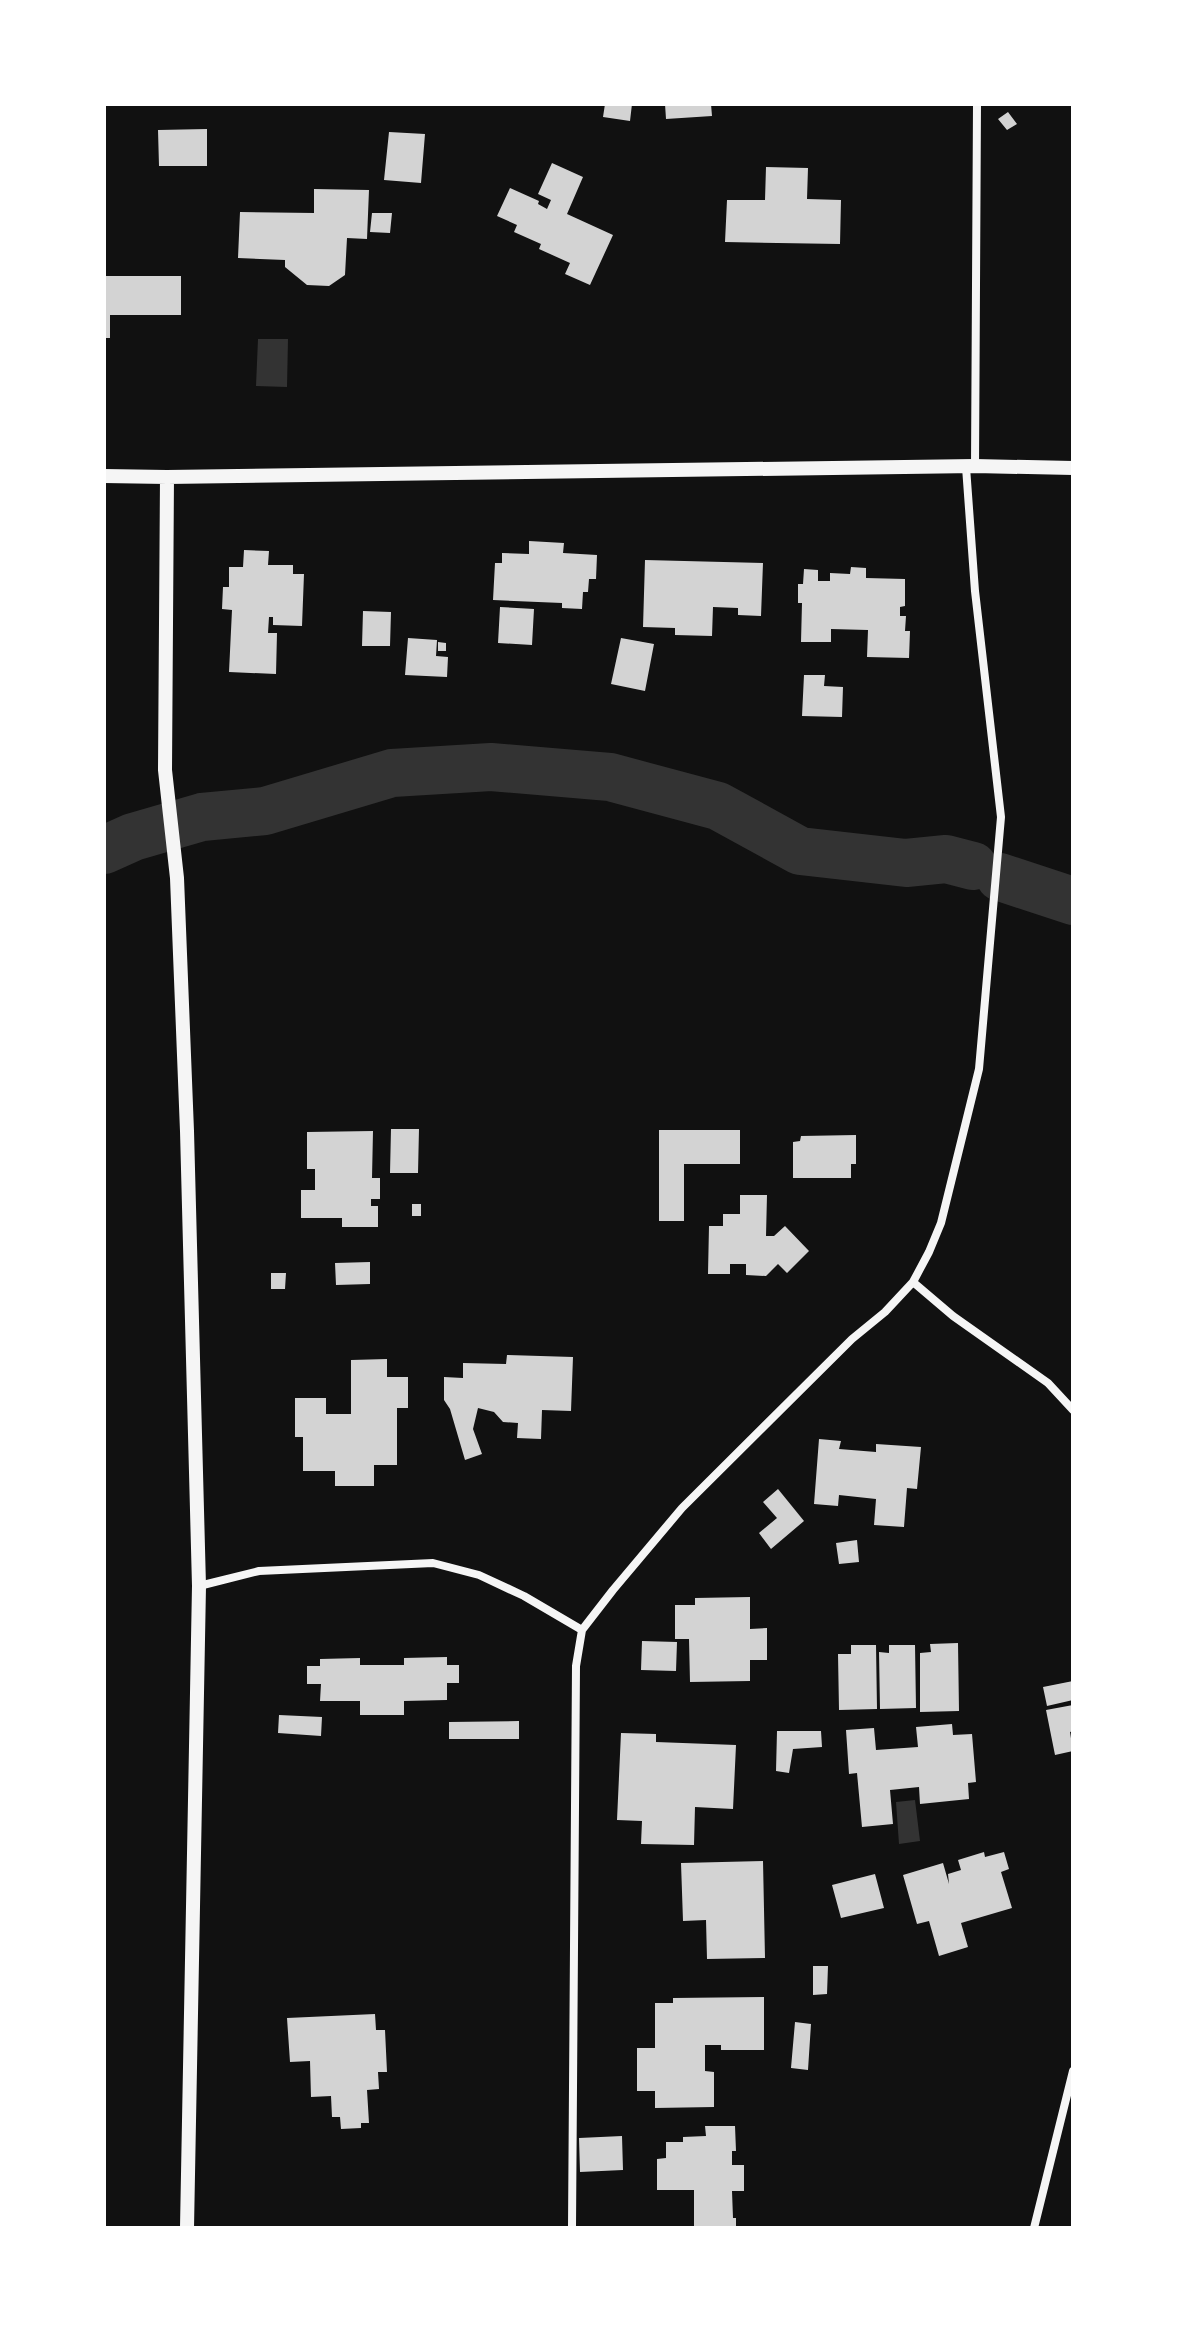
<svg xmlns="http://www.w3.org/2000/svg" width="1177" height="2332" font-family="Montserrat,sans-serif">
  <rect width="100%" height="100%" fill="#111"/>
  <!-- water -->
  <path fill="#333" d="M258,339h30l-1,48 -31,-1z
    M915,1800l5,41 -21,3 -3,-42z"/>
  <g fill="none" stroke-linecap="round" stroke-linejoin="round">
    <!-- river -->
    <path stroke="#333" stroke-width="48" d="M104,850l29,-13 69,-20 63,-6 127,-38 99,-6 119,10 108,29 82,45 106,12 40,-4 27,7
      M1000,877l73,24"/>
  </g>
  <!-- building -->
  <path fill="#d3d3d3" d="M605,104h27l-2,17 -27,-4z
    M665,104h46l1,12 -46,3z
    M1008,112l9,12 -10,6 -9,-11z
    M207,129v37h-48l-1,-36z
    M389,132l36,2 -4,49 -37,-3z
    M552,163l31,14 -16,37 46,21 -23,50 -25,-11 5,-11 -31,-14 2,-5 -27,-12 3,-7 -20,-9 13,-28 29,13 -1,3 9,5 4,-9 -13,-6z
    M766,167l42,1 -1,31 34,1 -1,44 -115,-2 2,-42h38z
    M314,189l55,1 -2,49 -20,-1 -2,37 -16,11 -22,-1 -22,-18v-7l-47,-2 2,-46 74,1z
    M372,213h20l-2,20 -20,-1z
    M104,276h77v39h-71v23h-6z
    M529,541l35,2 -1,10 34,2 -1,24h-7l-1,13h-5l-1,17 -20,-1v-5l-69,-3 2,-37h7v-10l27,1z
    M244,550l25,1 -1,14h25v9h11l-2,52 -29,-1v-8h-4l-1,16h9l-1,41 -47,-2 3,-62 -10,-1 1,-22h6v-20h14z
    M645,560l118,3 -2,53 -23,-1v-7l-25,-1 -1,29 -37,-1v-7l-32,-1z
    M851,567l15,1v10l39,1v27l-5,1v9h6l-1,15h5l-1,27 -42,-1 1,-27 -37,-1v13h-30l1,-39h-4v-19h5l1,-15 14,1v11h12v-8l20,1z
    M500,607l34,2 -2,36 -34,-2z
    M363,611l28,1 -1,34h-28z
    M408,638l29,2 -1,16 12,1 -1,20 -42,-2z
    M621,638l33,6 -9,47 -34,-7z
    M438,642l8,1v8h-8z
    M804,675h21l-1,11 19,1 -1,30 -40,-1z
    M391,1129h28l-1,44h-28z
    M659,1130h81v34h-56v57h-25z
    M373,1131l-1,47h8v21h-9v7h7v21h-36v-9h-41v-28h14v-21h-8v-37z
    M856,1135v29h-5v14h-58v-36l7,-1 1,-5z
    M740,1195h27l-1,41h8l11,-10 24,25 -22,22 -9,-9 -12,12 -20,-1v-11h-16v10h-22l1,-48h14v-12h17z
    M412,1204h9v12h-9z
    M370,1262v22l-34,1 -1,-22z
    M271,1273h15l-1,16h-14z
    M507,1355l66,2 -2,54 -29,-1 -1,29 -24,-1 1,-15 -15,-1 -9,-10 -16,-4 -5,21 9,25 -17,6 -15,-51 -6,-9v-23l19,1v-15l43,1z
    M387,1359v18h21v31h-11v57h-23v21h-39v-15h-32v-34h-8v-39h31v16h25v-54z
    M819,1439l22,2 -2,8 37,3v-8l45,3 -4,42 -10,-1 -3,39 -30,-2 2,-26 -37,-4 -1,11 -24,-2z
    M778,1489l26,32 -33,28 -12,-16 18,-15 -14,-16z
    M857,1540l2,22 -20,2 -3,-21z
    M750,1597v32l17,-1v32h-17v21l-60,1 -1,-43h-14v-34h20v-7z
    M642,1641l35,1 -1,29 -35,-1z
    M958,1643l1,68 -39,1v-59l11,-1 -1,-8z
    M851,1645h25l1,64 -38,1 -1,-56h13z
    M889,1645h26l1,63 -36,1 -1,-57 10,1z
    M447,1657v8h12v18h-12v17l-43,1v14h-44v-14h-40l1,-17h-14v-18h13v-7l40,-1v7h44v-7z
    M1073,1681v19l-26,6 -4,-19z
    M1073,1705v26l-3,1 3,19 -18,4 -9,-45z
    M279,1715l43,2 -1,19 -43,-3z
    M519,1721v18h-70v-17z
    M952,1724l1,11 19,-1 4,48 -8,1 1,16 -49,5 -1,-17 -29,3 3,34 -31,3 -5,-54 -8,1 -3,-44 28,-2 2,22 42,-3 -2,-20z
    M777,1731h44l1,16 -29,2 -4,24 -13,-2z
    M621,1733l35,1v8l80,3 -3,64 -38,-2 -1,38 -53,-1 1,-23 -25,-1z
    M984,1852l1,5 19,-5 5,17 -8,3 11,36 -51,15 7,24 -29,9 -10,-35 -12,3 -14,-49 40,-12 6,21 -1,-10 13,-4 -3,-10z
    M763,1861l2,97 -58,1 -1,-39 -23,1 -2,-58z
    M875,1874l9,34 -43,10 -9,-33z
    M813,1966h15l-1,28 -14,1z
    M764,1997v53h-43v-5h-16v26l9,1v35l-59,1v-17h-18v-43h18v-45h18v-5z
    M375,2014l1,16h9l2,42h-9l1,17 -12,1 2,33h-8v5l-20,1 -1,-12h-8l-1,-21 -20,1 -1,-36 -20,1 -3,-44z
    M795,2022l16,2 -3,46 -17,-2z
    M705,2126h30l1,25h-4v14h12v26h-12l1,27h3v10h-42v-38h-37v-31l9,-1v-16h17v-5l23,-1z
    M622,2136l1,34 -43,2 -1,-34z"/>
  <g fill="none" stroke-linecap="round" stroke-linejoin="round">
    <!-- minor -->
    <path stroke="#f5f5f5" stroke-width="8" d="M975,466l2,-362
      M913,1282l40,34 95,67 25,27
      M199,1586l60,-15 174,-8 46,12 45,21 58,34
      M572,2228l4,-562 6,-36 31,-40 69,-82 170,-169 33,-27 28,-30 16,-30 12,-29 38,-154 22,-252 -26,-226 -9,-124
      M1034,2228l39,-157"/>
    <!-- tertiary -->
    <path stroke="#f5f5f5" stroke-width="14" d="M104,476l63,1 808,-11 98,2
      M167,477l-2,293 12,108 10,253 12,455 -12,642"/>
  </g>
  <!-- border -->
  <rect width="1177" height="2332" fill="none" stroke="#ffffff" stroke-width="212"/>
</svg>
